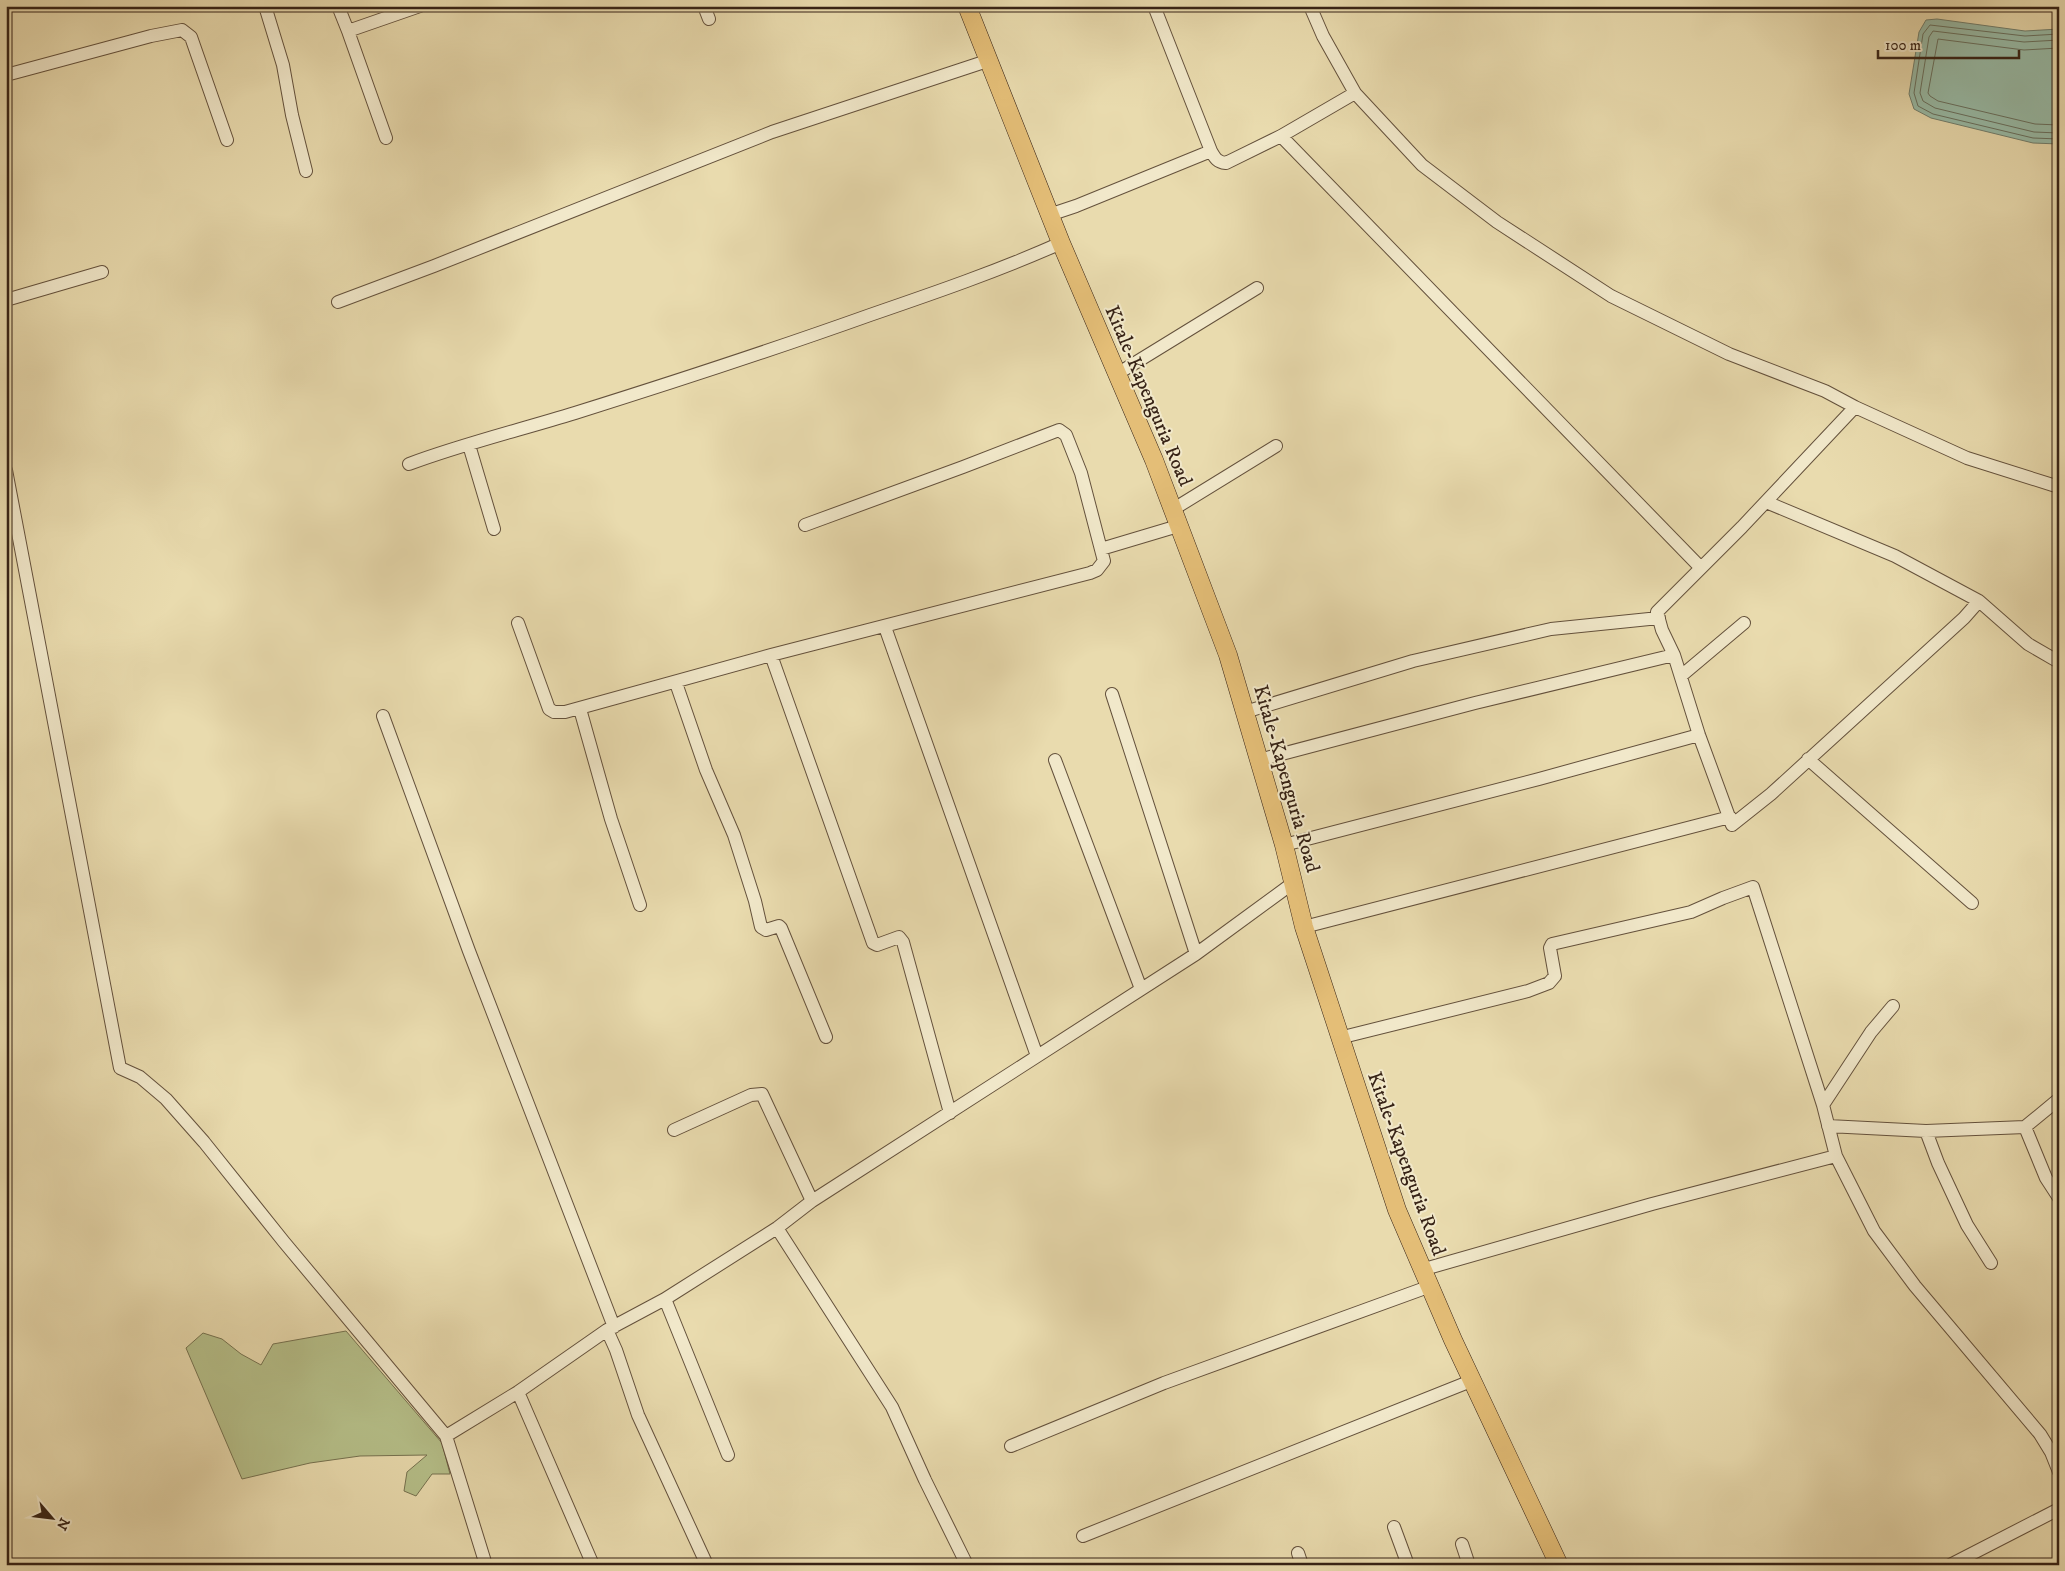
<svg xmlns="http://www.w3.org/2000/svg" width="2065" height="1571" font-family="'IM FELL DW Pica',serif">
  <rect width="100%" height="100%" fill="#e9dbae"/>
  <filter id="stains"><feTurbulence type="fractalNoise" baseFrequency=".004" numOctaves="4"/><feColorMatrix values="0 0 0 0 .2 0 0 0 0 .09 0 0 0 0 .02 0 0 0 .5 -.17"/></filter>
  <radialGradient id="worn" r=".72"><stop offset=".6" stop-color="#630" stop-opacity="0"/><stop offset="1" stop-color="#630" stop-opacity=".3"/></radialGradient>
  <!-- green -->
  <path fill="#b6c08a" stroke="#767250" d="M346,1331l96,112 8,31h-18l-16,22 -12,-5 3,-19 20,-17 -67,1 -50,7 -68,16 -56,-131 17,-15 19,6 19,15 20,11 12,-21z"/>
  <!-- water -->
  <path fill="#98bba7" stroke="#717e6d" d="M1937,19l88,12 34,-2v115l-26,-1 -102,-25 -17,-9 -5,-15 10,-62 7,-12z"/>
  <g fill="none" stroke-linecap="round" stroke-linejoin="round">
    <!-- shore -->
    <path stroke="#686f5e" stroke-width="1" d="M2059,34l-34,2 -95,-11 -7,9 -9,59 4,13 15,8 100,24 26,1
      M2059,40l-35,2 -91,-11 -4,6 -9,56 3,8 12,7 99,24 25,1
      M2059,48l-35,2 -86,-11 -10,54 2,3 8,5 97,23 24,1"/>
    <defs>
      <path id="minor" d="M265,6l18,59 9,50 14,56
        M338,6l10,25 72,-25
        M704,6l5,13
        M1154,6l57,145c4,7 6,11 15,12l55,-27 74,-43
        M1310,6l13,30 32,57 67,72 75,57 114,74 118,58 96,37 30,16 112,51 92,29
        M348,31l38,107
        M6,75l145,-39 31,-6 9,7 36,103
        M1281,136l420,432
        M1049,215l27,-9 135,-55
        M6,300l96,-28
        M338,302l96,-36 338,-134 215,-71
        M1117,374l140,-86
        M1855,407l-113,120 -85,85 5,18 12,25 25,80 33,90 39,-31 193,-176 15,-17 49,43 31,18
        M469,445l25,84
        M409,464c53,-20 111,-34 166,-51 99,-31 197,-63 295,-98 64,-22 128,-44 191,-72
        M6,470l114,598 20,9 26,22 38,43 80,100 162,194 40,129
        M1766,502l129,54 84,45
        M1172,510l104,-64
        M1101,549l77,-23
        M518,623l31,86 5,3h11l206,-57 319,-82 7,-3 7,-9 -23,-88 -15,-38 -7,-5 -96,37 -158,58
        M885,627l152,429
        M771,655l102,288 4,2 22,-8 4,5 47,171
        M1681,676l63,-53
        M676,683l30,87 28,65 21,66 6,26 5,3 13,-4 2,2 45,109
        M1112,694l84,260
        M580,709l31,110 29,86
        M1245,712l168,-51 138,-32 108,-11
        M383,716l86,235 145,376
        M1808,759l164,144
        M1055,760l86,229
        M1259,760l216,-57 199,-48
        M1284,845l255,-66 160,-44
        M1304,927l426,-110
        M1339,1038l189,-47 21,-8 6,-7 -5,-28 2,-4 139,-32 32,-14 30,-11 70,218 13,51 38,75 41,55 125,148 11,18 8,20
        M1823,1105l48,-73 22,-26
        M1828,1126l98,5 99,-4 34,-28
        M2025,1127l21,51 13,20
        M674,1130l77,-35 11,-1 50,107
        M1926,1131l12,32 29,62 24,38
        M777,1228l115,179 33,73 42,85
        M1421,1270l231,-66 184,-48
        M665,1299l63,156
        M607,1330l9,20 22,65 69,150
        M518,1392l75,173
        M446,1436l72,-44 89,-62 58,-31 112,-71 35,-27 384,-247 97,-71
        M1011,1446l153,-63 264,-96
        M1394,1527l14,38
        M1083,1536l388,-155
        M1462,1544l7,21
        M1298,1553l4,12
        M1950,1565l109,-56"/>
      <path id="highway" d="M967,6l94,237 93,217 74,195 56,190 20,82 93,283 56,130 106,225"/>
    </defs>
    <!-- minor casing -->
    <use href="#minor" stroke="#64513c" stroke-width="14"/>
    <!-- highway casing -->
    <use href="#highway" stroke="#372316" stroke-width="19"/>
    <!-- minor -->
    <use href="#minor" stroke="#f1e8ca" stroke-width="12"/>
    <!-- highway -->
    <use href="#highway" stroke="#e4be77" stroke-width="18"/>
  </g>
  <g text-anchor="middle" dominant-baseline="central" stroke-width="4" stroke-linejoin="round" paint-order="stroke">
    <!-- street labels -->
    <g font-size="20" fill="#372316" stroke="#f1e8ca">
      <text transform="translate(1148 396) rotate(67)">Kitale-Kapenguria Road</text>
      <text transform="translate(1286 779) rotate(74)">Kitale-Kapenguria Road</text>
      <text transform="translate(1406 1164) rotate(70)">Kitale-Kapenguria Road</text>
    </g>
  </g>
  <!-- margin -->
  <rect width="2065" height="1571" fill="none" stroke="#e9dbae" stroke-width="25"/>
  <rect x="8" y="8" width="2050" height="1556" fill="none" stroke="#372316" stroke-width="2.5"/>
  <rect x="12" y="12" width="2040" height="1546" fill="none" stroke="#372316"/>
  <!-- north arrow -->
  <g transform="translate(52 1518) rotate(118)" stroke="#f1e8ca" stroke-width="4" paint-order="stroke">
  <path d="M0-4L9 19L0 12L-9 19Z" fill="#372316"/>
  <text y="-8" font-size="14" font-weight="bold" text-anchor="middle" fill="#372316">N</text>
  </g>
  <!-- scale -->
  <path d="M1878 50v8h141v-8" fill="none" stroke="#372316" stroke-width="2.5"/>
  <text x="1885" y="50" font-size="15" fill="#372316" stroke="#f1e8ca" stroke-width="4" paint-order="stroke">100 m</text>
  <rect width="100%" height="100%" filter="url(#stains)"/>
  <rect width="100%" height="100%" fill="url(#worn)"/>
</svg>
